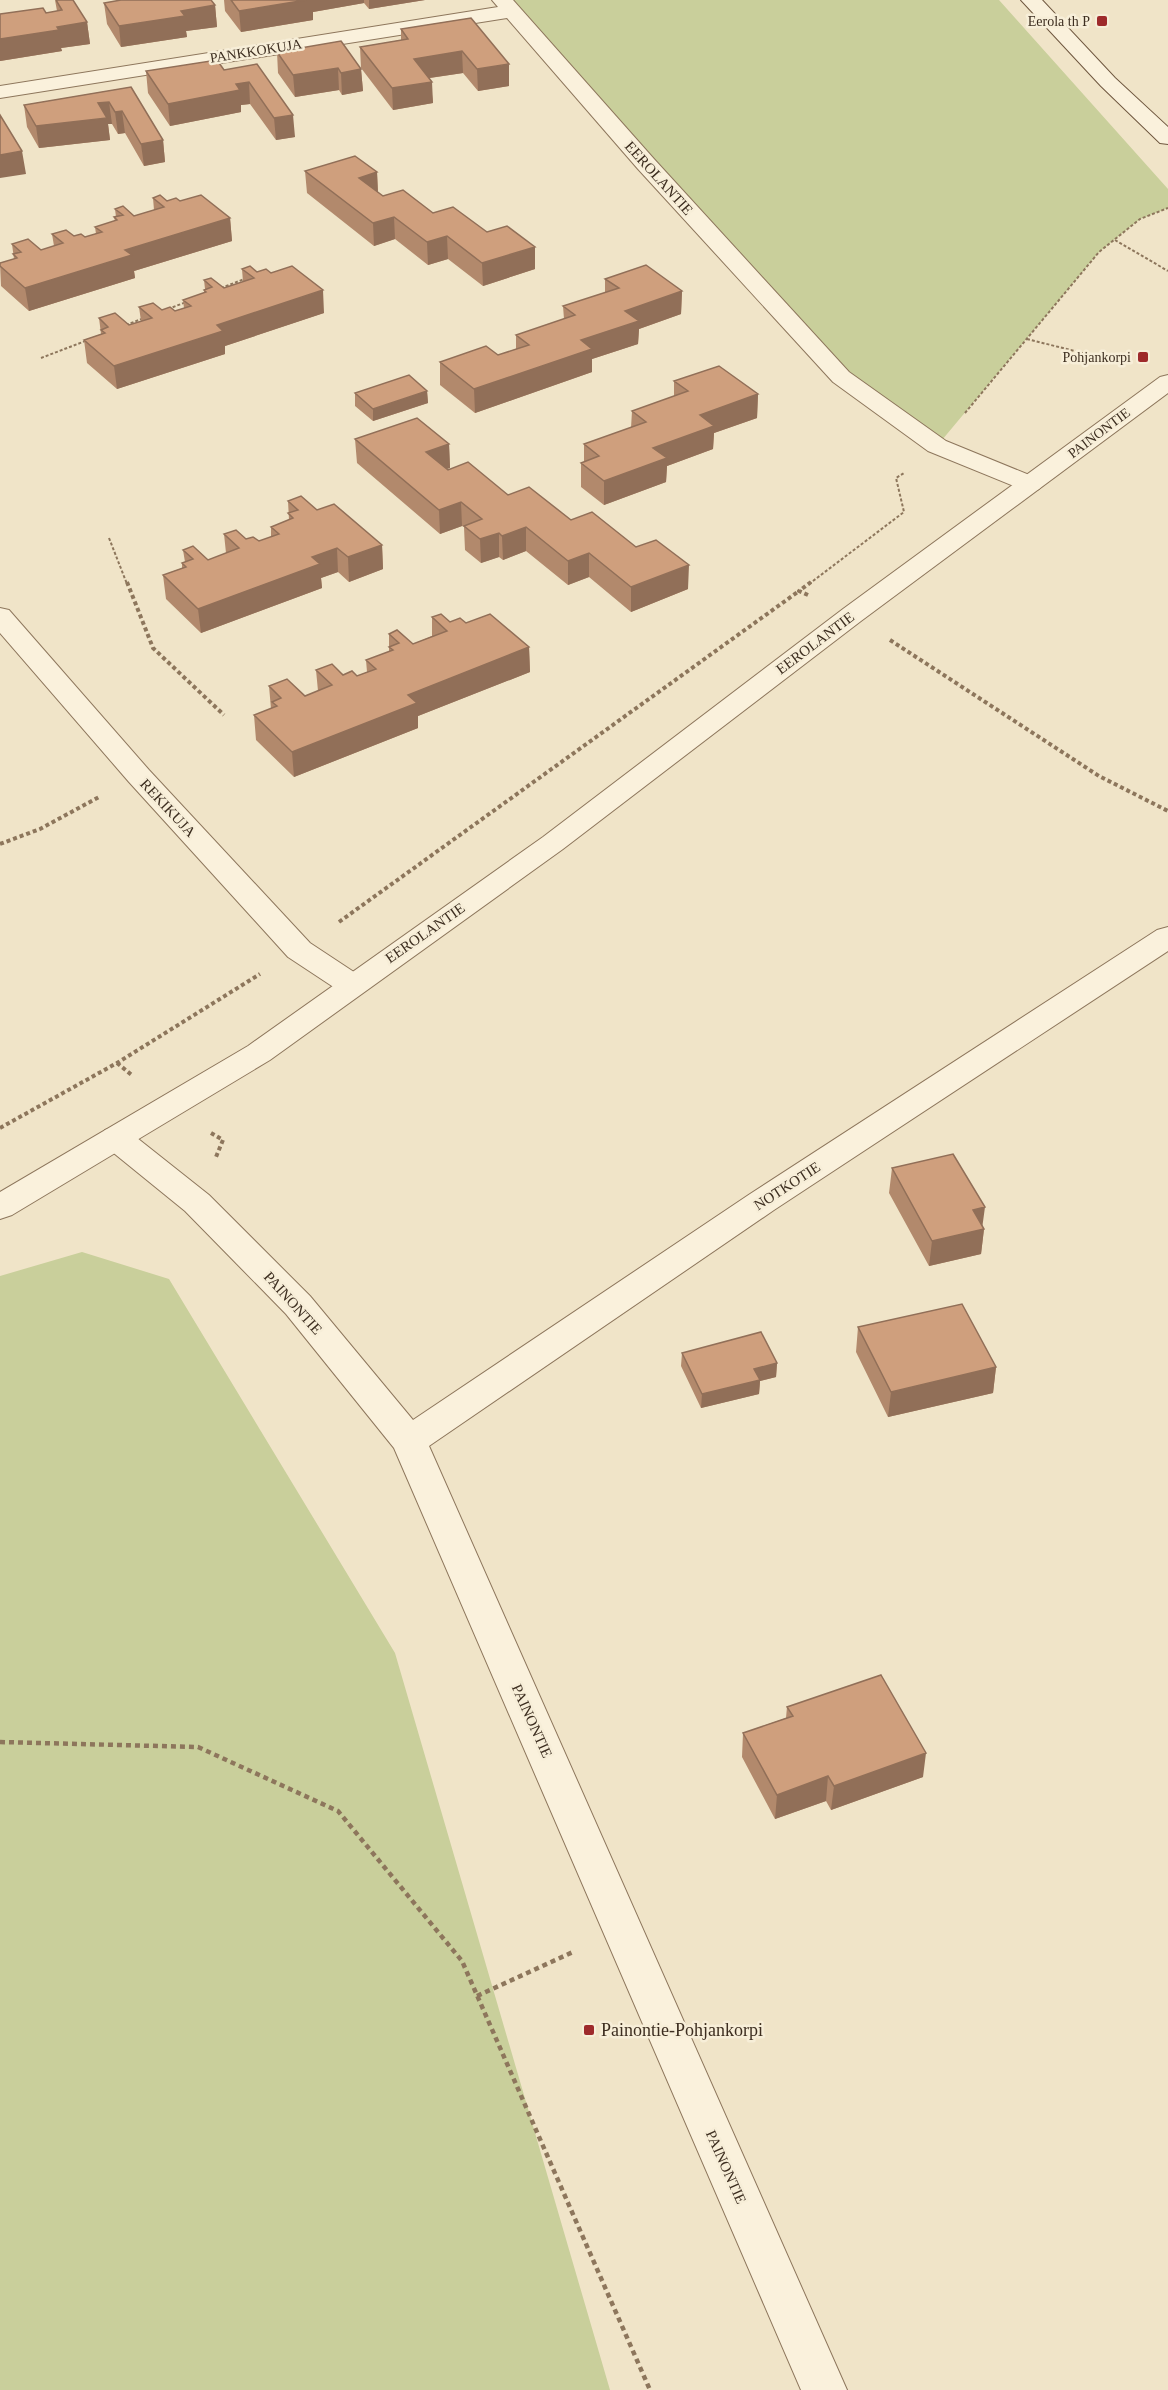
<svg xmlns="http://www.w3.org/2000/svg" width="1168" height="2390" font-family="Georgia,serif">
  <rect width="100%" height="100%" fill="#f0e4c8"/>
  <!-- green -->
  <path fill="#c9cf9b" d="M502,0h497l169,189v19l-28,11 -41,33 -162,194 -96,-69z
    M82,1252l87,27 226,374 215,737h-610v-1114z"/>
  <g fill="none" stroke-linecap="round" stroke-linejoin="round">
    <defs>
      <path id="minor" d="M492,0h21l141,159 195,213 97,69 93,38 4,5 -4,5 -9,3 -9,-3 -93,-38 -95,-69 -195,-213 -131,-151 -507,80v-12l498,-79z
        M0,608l9,2 140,160 161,173 53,35 4,7 -4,7 -11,3 -11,-3 -53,-35 -159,-175 -129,-149z
        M1168,927v24l-394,259 -345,236 418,944h-46l-407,-942 -108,-134 -101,-103 -80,-65 -5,-8 5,-8 11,-3 11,3 82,65 101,101 103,124 337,-226 407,-264z"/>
      <path id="tertiary" d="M1168,375v18l-307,228 -298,228 -293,211 -258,155 -12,4v-27l248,-146 295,-209 300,-228 317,-232z"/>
      <path id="secondary" d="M1021,0h21l73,78 53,49v17l-8,-1 -59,-57z"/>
    </defs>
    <!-- minor casing -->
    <use href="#minor" stroke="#8d765c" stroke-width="2"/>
    <!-- tertiary casing -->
    <use href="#tertiary" stroke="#8d765c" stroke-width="2"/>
    <!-- secondary casing -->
    <use href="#secondary" stroke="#6f573f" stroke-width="2"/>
    <!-- path-far2 -->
    <path stroke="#8d765c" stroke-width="2" stroke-dasharray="3 2" stroke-linecap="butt" d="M1115,240l53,31
      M221,288l26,-10
      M168,309l21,-8
      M126,325l18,-7
      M1027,339l95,24
      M41,358l47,-18
      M965,413l134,-161 41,-33 28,-11
      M109,538l18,46
      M809,584l95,-72 -8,-34 8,-5"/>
    <!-- path-far1 -->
    <path stroke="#8d765c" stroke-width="4" stroke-dasharray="4 3" stroke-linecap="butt" d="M127,582l26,66 71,67
      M808,595l-9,-4 12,-9
      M890,640l209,136 69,35
      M0,844l40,-15 59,-32
      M339,922l460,-331
      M117,1063l16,13
      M0,1128l117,-65 143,-89
      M211,1133l12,7 -7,17"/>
    <!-- path -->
    <path stroke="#8d765c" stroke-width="4.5" stroke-dasharray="5 4" stroke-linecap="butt" d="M0,1742l198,5 140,64 124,150 188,429
      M477,1996l98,-45"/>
    <!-- minor -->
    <use href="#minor" fill="#faf1dc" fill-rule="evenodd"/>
    <!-- tertiary -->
    <use href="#tertiary" fill="#faf1dc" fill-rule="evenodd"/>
    <!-- secondary -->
    <use href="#secondary" fill="#faf1dc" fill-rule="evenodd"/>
  </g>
  <!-- wall -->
  <path fill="#b2896c" d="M55,0l32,22 3,22 -29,4 1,3 -62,10v-47l46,-1 11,-2z
    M224,0h201l-56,9 -5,-6 -51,9v8l-72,12 -16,-21z
    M104,3l111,2 2,22 -31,4 1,6 -66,10 -14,-23z
    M471,18l38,68 -31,5 -15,-18 -33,5 3,25 -40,7 -32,-42 -1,-21 41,-7v-11z
    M277,52l84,17 2,22 -21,4 -3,-5 -44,7 -17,-24z
    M257,64l38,73 -19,3 -26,-36 -9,1v7l-71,14 -22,-33 -2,-22 78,-1z
    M131,87l32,53 2,22 -21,4 -19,-33 -7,1 -6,-10h-4l2,16 -71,8 -12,-21 -3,-22z
    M305,171l72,1 1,20 5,4 50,17 102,56 -52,17 -35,-27 -20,6 -33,-26 -21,7 -67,-53z
    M153,198l14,3h13l50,17 2,23 -98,30 1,7 -106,33 -28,-25 -1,-23 14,-4 -2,-15 29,6 13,-4 -2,-12 33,3 11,-3 -1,-7 20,-6 -1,-4h2l-1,-8 19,7 20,-6z
    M242,269l15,3 67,41 -99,33v8l-108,35 -30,-26 -3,-23 17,-6 -2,-16 30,7 12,-4 -2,-14 36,4 9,-3 -1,-8 21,-7v-3l1,-1 -1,-9 20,8 19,-6z
    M605,279l77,12 -1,23 -42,15 -1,15 -46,15v13l-117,41 -35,-28v-23l58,-7 18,-6v-14l48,-16 -1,-13 42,-13z
    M674,381l84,13 -1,24 -43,15 -1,16 -46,17 -1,16 -62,23 -23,-18v-24l3,-1v-18l47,-16 1,-17 42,-14z
    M427,391l1,12 -55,18 -18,-15v-13z
    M355,439l94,5 1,24 -4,1 125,51 117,69 -57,23 -42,-35 -21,8 -42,-34 -23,9 -4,-3 -18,6 -16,-13 -1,-23 -2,-1 -22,8 -83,-71z
    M288,501l29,9 65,35 1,24 -34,13 -11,-10 -17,6 1,10 -121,45 -35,-34 -3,-24 19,-7v-5l3,-1 -2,-12 25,10 18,-7 -2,-19 35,7 12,-4v-10l18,-7z
    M432,617l18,5 16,1 63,24 1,25 -112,44v12l-124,49 -38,-37 -2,-25 17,-6 -2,-23 36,10 13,-5 -2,-21 41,6 10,-4 -1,-12 23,-8v-18l24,10 19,-8z
    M892,1168l90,58 2,3 -3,25 -52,12 -40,-73z
    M858,1327l138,40 -3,26 -105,24 -32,-65z
    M682,1353l95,10 -1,14 -16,4 -1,13 -58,14 -20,-42z
    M787,1707l136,70 -92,33 -5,-9 -51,18 -33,-62 1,-24 43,-15z"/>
  <!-- shaded-wall -->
  <path fill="#916f58" d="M306,0h58v3l-51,9v8l-72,12 -2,-21z
    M369,0h56l-56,9z
    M215,5l2,22 -31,4 1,6 -66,10 -2,-21 62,-15z
    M87,22l3,22 -29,4 1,3 -62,10v-22l57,-12z
    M462,51l1,22 -48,7 -1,-21z
    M509,64v22l-31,5 -1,-22z
    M338,68l1,22 -44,7 -2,-22z
    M361,69l2,22 -21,4 -1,-22z
    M249,82l1,22 -9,1v7l-71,14 -2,-22 68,-20z
    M432,82l1,21 -40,7 -1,-22z
    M109,102l3,22h-4l2,16 -71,8 -3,-22 62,-23z
    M122,111l3,22 -7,1 -3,-22z
    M293,115l2,22 -19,3 -2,-22z
    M163,140l2,22 -21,4 -3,-22z
    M22,151l4,23 -26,4v-23z
    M377,172l1,23 -19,-17z
    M394,217l1,22 -21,7 -1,-23z
    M230,218l2,23 -98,30 1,7 -106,33 -4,-23 100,-38z
    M447,236l1,23 -20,6 -1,-23z
    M535,247v22l-52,17 -1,-23z
    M323,290l1,23 -99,33v8l-108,35 -3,-23 103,-41z
    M682,291l-1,23 -42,15 -1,15 -46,15v13l-117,41 -1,-24 107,-49 44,-29z
    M427,391l1,12 -55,18v-12z
    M758,394l-1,24 -43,15 -1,16 -46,17 -1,16 -62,23v-24l96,-66z
    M449,444l1,24 -23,7 -1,-23z
    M461,502l1,24 -22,8 -1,-24z
    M526,527v24l-23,9 -1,-24z
    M499,533v24l-18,6 -1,-24z
    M382,545l1,24 -34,13 -1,-25z
    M337,548l1,24 -17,6 1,10 -121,45 -3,-24 114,-52z
    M589,553v24l-21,8v-24z
    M689,565l-1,24 -57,23v-25z
    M529,647l1,25 -112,44v12l-124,49 -2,-25 116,-57z
    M985,1207l-3,22h2l-3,25 -52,12 3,-25 41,-31z
    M777,1363l-1,14 -16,4 -1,13 -58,14 1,-14 52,-25z
    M996,1367l-3,26 -105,24 3,-25z
    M926,1753l-3,24 -92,33 3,-24z
    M828,1776l-2,25 -51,18 2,-24z"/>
  <!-- building -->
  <path fill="#cf9f7d" stroke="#916f58" stroke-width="1.5" d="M56,0h17l14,22 -30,5 2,3 -59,9v-25l43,-6 3,5 16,-3z
    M121,0h90l4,5 -34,6 4,5 -66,10 -15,-23z
    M231,0h75l-67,11z
    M471,18l38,46 -32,5 -15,-18 -48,8 18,23 -40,6 -32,-41 48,-8 -7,-10z
    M341,41l20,28 -20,4 -3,-5 -45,7 -16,-23z
    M217,60l7,10 33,-6 36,51 -19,3 -25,-36 -13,2 4,6 -72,14 -22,-33z
    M131,87l32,53 -22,4 -19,-33 -7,1 -6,-10 -11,1 9,15 -71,8 -12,-21z
    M0,115l22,36 -22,4z
    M355,156l22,16 -18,6 24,18 20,-6 30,23 20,-6 34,25 20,-6 28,21 -53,16 -35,-27 -20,6 -33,-25 -21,6 -68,-52z
    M160,195l7,6 9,-3 4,3 21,-6 29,23 -105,32 7,5 -107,33 -25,-22v-3l17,-5 -4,-4 8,-2 -9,-8 16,-5 13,11 22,-7 -11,-9 14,-4 8,6 7,-2 4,3 17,-5 -7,-5 22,-7 -3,-3 9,-2 -8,-6 8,-3 11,10 30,-9 -11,-9z
    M646,265l36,26 -57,20 14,10 -58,19 11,9 -118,40 -34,-27 46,-16 12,9 31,-10 -13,-10 59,-20 -12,-9 56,-18 -14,-9z
    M250,266l7,6 9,-3 5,4 21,-7 31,24 -106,35 6,6 -109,35 -30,-26 21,-7 -4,-3 7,-3 -9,-9 16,-5 14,12 23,-7 -13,-11 14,-4 9,7 8,-3 5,4 16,-5 -8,-6 23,-8 -2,-2 8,-3 -8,-7 7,-2 13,10 30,-10 -12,-9z
    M719,366l39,28 -58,21 14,11 -61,22 14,10 -63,23 -23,-18 18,-7 -15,-12 62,-22 -14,-11 56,-20 -14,-10z
    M409,375l18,16 -54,18 -18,-16z
    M417,418l32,26 -23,8 22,18 20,-8 40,33 21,-8 42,33 21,-8 44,35 20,-7 33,25 -58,22 -42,-34 -21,8 -42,-34 -24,9 -3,-3 -19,6 -16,-13 18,-7 -21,-17 -22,8 -84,-71z
    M301,496l16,14 17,-6 48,41 -34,12 -11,-9 -25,9 8,7 -122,45 -35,-34 23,-8 -4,-4 11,-4 -10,-9 10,-4 15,14 31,-12 -15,-14 12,-4 10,9 7,-2 6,4 20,-7 -8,-7 22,-9 -5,-5 10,-3 -10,-9z
    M441,614l9,8 10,-4 6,5 24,-9 39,33 -121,48 9,8 -125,49 -38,-37 23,-9 -5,-4 9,-4 -12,-12 18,-7 18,17 27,-11 -16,-15 16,-6 11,11 9,-4 5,5 19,-7 -10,-9 27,-10 -4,-3 10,-4 -10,-9 8,-4 16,14 34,-13 -15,-14z
    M953,1154l32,53 -12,3 11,19 -52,12 -40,-73z
    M962,1304l34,63 -105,25 -33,-65z
    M761,1332l16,31 -23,6 6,11 -58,14 -20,-41z
    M881,1675l45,78 -92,33 -6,-10 -51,19 -34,-62 50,-17 -6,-9z"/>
  <!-- markers -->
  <g fill="#9e2a2b" stroke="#f7eed8" stroke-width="2">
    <rect x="1096" y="15" width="12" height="12" rx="3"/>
    <rect x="1137" y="351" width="12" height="12" rx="3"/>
    <rect x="583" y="2024" width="12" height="12" rx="3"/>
  </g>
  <g text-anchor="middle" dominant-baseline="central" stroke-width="5" stroke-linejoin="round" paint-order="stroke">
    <!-- far-poi labels -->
    <g font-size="14" fill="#3d2e20" stroke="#f7eed8" text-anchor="end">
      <text x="1090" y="21">Eerola th P</text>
      <text x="1131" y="357">Pohjankorpi</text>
    </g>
    <!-- far-street labels -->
    <g font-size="14" fill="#3d2e20" stroke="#f7eed8">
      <text transform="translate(256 51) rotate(-9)">PANKKOKUJA</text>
      <text transform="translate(1099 433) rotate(-37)">PAINONTIE</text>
    </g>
    <!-- street labels -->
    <g font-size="15" fill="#3d2e20" stroke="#f7eed8">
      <text transform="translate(659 178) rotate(48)">EEROLANTIE</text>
      <text transform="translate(815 643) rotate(-37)">EEROLANTIE</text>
      <text transform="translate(168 808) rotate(47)">REKIKUJA</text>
      <text transform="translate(425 933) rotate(-35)">EEROLANTIE</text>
      <text transform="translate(787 1186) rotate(-33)">NOTKOTIE</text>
      <text transform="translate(293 1303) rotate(48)">PAINONTIE</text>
      <text transform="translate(532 1721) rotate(66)">PAINONTIE</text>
      <text transform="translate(726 2167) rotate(66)">PAINONTIE</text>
    </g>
    <!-- near-poi labels -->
    <g font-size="18" fill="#3d2e20" stroke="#f7eed8" text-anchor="start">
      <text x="601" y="2030">Painontie-Pohjankorpi</text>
    </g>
  </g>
</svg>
